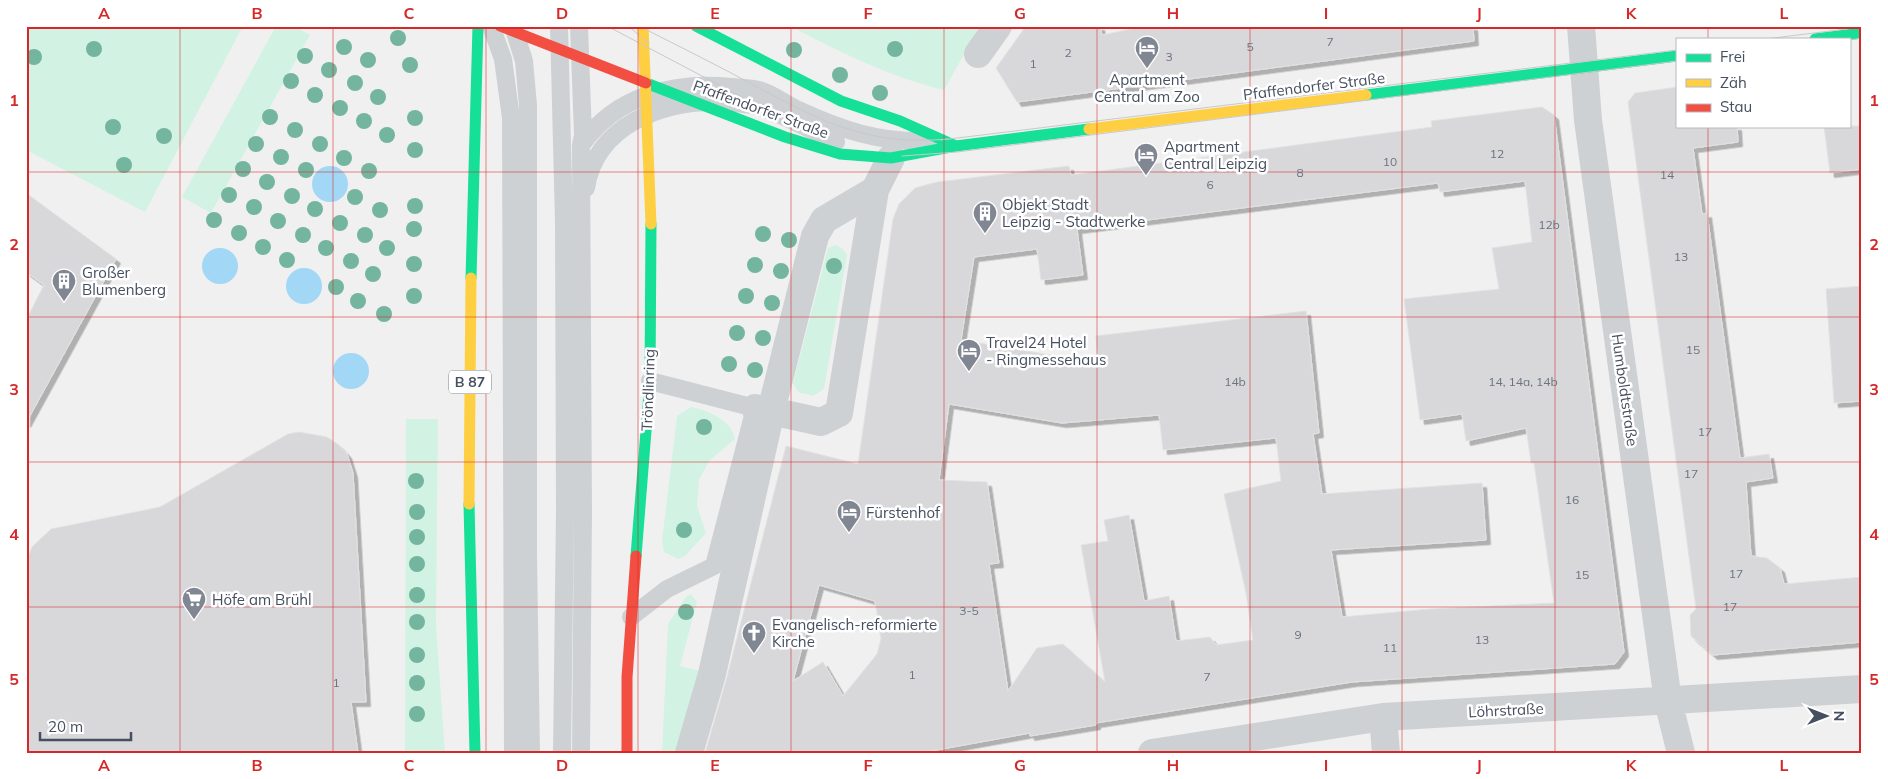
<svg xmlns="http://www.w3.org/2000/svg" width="1888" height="779" font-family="Mulish,sans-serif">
  <defs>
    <filter id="shadow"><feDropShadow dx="4.5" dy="4.5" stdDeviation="0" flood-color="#0004"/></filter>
  </defs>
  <rect width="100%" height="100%" fill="#f1f0f0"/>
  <!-- green -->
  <path fill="#d2f3e3" d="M26,26h217l-98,186 -119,-62z
    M276,26h19l15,9 -99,178 -29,-16z
    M790,26h190l-36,64c-54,-13 -104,-38 -154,-64z
    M836,245l7,4 4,6 -23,134 -11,7 -15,-4 -5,-9 35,-135z
    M691,407c16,3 41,13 44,32l-26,22 -10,19 -2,26 9,27 -21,23 -7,3 -14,-7 -2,-11 15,-125z
    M406,419h32l-2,205 9,129h-40z
    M691,594l6,8 -17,64 28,7 -22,80h-24l6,-129 18,-27z"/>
  <!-- water -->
  <path fill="#a2d7f5" d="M312 184a18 18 0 1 1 36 0a18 18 0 1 1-36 0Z
    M202 266a18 18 0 1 1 36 0a18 18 0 1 1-36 0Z
    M286 286a18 18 0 1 1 36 0a18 18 0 1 1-36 0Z
    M333 371a18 18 0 1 1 36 0a18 18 0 1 1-36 0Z"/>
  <!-- building -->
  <path fill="#d8d8db" stroke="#e2e2e3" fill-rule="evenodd" filter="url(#shadow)" d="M1026,26h74l2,9 44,-9h327l1,15 -457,61 -21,-34z
    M1677,87v39h60l1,16 -45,6 9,66 5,-1 33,245 29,-4 4,24 -27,4 5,74 16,2 13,10 4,16 78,-7v65l-149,13 -22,-19 -1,-21 6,-6 -68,-507 7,-9z
    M1542,107l12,8 70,537 -9,12 -263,18 -256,41v2l-66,11v-3l-110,20h-215l22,-76 59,-231 72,18 35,-245 6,-15 16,-16 22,-6 132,-16 2,9 361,-48 -1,-6zM1525,181l7,61 -40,6 7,41 -95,10 16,121 42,-6 4,27 60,-13 5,35h3l20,140 -124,6 -88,8 -11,-67 155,-10 -4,-57 -160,11 -9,-60 6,-1 -13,-122 -210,25 2,27 -137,-23 13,-83 63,-8 4,31 42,-5 -6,-46 361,-46 2,9zM949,404l113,19 97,-8 4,35 113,-12 5,43 -57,13 22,99 7,47 -37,5 -6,-8 -34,4 -7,-45 -25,5 -15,-86 -25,5 4,21 -27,4 24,137 -42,-38 -26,4 -29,43 -19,-127 10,-1 -12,-81 -48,-2zM819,585l56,16 6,38 -4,15 -34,42 -20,-34 -30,19z
    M1824,126h38v43l-32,4z
    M26,193l90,66 -90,164v-103l18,-35 -18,-13z
    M1862,286v115l-28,2 -8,-114z
    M299,432l28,5 12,8 8,9 6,19 13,229h-15l7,51h-332v-190l6,-16 19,-18 109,-22 128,-73z"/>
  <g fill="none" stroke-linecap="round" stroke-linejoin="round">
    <!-- lane -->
    <path stroke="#ced1d4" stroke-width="18" d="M491,26l12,33 8,59 2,635
      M513,26l11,35 4,44v450l3,198
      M559,26l5,196 1,289 -3,242
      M579,26l4,109 -2,10 2,366 -2,242
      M582,144c35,-49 92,-63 150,-57 9,1 18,1 27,3 12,3 25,13 37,19 45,21 84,34 134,32
      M586,188c10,-63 76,-87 132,-86 13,1 29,1 42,5 26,9 51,23 76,35
      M631,617l36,-28 47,-23 41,-158 -105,-27"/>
    <!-- street -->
    <path stroke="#ced1d4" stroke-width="28" d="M1581,26l7,94 80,581 13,52
      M978,54l20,-28
      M875,190l-51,30 -9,16 -44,175 50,11 18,-9 36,-223 16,-32
      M1383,717l3,36
      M689,753l23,-79 59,-263 -16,-3
      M1152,753l231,-36 479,-28"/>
    <!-- fast -->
    <path stroke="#16e098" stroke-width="11" d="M696,26l145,75 59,20 56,25
      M1815,39l47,-6
      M646,83l139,54 55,17 51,4 65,-12 133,-17
      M1366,95l311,-39
      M471,278l7,-252
      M469,504l6,249
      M636,556l14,-175 1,-157"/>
    <!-- slow -->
    <path stroke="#ffcf43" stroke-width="11" d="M643,26l8,198
      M1089,129l277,-34
      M469,504l2,-226"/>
    <!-- jam -->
    <path stroke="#f24e42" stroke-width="11" d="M500,26l146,57
      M627,753v-76l9,-121"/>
    <!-- tram -->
    <path stroke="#c7c9cc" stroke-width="1" d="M607,26l152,80
      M628,26l21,17
      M639,26c41,21 82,41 122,63 65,35 111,57 187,50
      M1766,39l96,-12
      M1849,40l13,-2
      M941,140l736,-90
      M902,156l55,-4 720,-91"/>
  </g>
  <!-- trees -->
  <g fill="#73b59e">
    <circle cx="398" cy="38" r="8"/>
    <circle cx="344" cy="47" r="8"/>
    <circle cx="94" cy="49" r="8"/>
    <circle cx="895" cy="49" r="8"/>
    <circle cx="794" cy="50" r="8"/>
    <circle cx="305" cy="56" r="8"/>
    <circle cx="34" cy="57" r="8"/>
    <circle cx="368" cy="60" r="8"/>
    <circle cx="410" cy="65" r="8"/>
    <circle cx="329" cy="70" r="8"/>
    <circle cx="840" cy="75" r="8"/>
    <circle cx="291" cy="81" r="8"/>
    <circle cx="355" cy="83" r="8"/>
    <circle cx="880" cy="93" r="8"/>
    <circle cx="315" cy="95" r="8"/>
    <circle cx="378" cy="97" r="8"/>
    <circle cx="340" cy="108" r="8"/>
    <circle cx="270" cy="117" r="8"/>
    <circle cx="415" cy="118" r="8"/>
    <circle cx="364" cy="121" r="8"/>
    <circle cx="113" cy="127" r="8"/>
    <circle cx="295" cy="130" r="8"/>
    <circle cx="387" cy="135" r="8"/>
    <circle cx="164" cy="136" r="8"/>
    <circle cx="256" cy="144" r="8"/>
    <circle cx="320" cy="144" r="8"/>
    <circle cx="415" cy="150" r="8"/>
    <circle cx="281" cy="157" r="8"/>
    <circle cx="344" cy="158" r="8"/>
    <circle cx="124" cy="165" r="8"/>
    <circle cx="243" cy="169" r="8"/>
    <circle cx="306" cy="170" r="8"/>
    <circle cx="369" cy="171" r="8"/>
    <circle cx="267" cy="182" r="8"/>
    <circle cx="229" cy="195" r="8"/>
    <circle cx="292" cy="196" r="8"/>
    <circle cx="355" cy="197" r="8"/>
    <circle cx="415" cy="206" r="8"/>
    <circle cx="254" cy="207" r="8"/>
    <circle cx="315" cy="209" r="8"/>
    <circle cx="380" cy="210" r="8"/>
    <circle cx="214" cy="220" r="8"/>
    <circle cx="278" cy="221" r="8"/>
    <circle cx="340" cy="223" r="8"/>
    <circle cx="414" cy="229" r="8"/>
    <circle cx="239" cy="233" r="8"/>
    <circle cx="763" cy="234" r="8"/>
    <circle cx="303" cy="235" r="8"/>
    <circle cx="365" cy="235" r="8"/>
    <circle cx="789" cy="240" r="8"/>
    <circle cx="263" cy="247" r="8"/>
    <circle cx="326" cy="248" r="8"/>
    <circle cx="387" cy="248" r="8"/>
    <circle cx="287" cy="260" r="8"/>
    <circle cx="351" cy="261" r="8"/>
    <circle cx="414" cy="264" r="8"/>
    <circle cx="755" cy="265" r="8"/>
    <circle cx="834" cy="266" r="8"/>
    <circle cx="781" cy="271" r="8"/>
    <circle cx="373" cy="274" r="8"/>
    <circle cx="336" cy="287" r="8"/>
    <circle cx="414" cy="296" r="8"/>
    <circle cx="746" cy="296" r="8"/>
    <circle cx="358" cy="301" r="8"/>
    <circle cx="772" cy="303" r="8"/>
    <circle cx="384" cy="314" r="8"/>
    <circle cx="737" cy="333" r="8"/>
    <circle cx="763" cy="338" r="8"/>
    <circle cx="729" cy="364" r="8"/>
    <circle cx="755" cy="370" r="8"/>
    <circle cx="704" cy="427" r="8"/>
    <circle cx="416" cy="481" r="8"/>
    <circle cx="417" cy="512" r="8"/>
    <circle cx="684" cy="530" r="8"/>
    <circle cx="417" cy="537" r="8"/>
    <circle cx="417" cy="564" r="8"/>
    <circle cx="417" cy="595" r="8"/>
    <circle cx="686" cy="612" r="8"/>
    <circle cx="417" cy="622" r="8"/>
    <circle cx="417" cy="655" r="8"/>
    <circle cx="417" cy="683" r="8"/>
    <circle cx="417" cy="714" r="8"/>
  </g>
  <!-- grid -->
  <path fill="none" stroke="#d62828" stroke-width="1" stroke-opacity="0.55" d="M180,26v727M333,26v727M486,26v727M638,26v727M791,26v727M944,26v727M1097,26v727M1250,26v727M1402,26v727M1555,26v727M1708,26v13M1708,126v627M26,172h1836M26,317h1836M26,462h1836M26,607h1836"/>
  <!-- icons -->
  <defs>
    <symbol id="hotel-pin" viewBox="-11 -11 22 30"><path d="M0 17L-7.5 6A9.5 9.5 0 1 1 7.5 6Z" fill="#818792" stroke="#fff"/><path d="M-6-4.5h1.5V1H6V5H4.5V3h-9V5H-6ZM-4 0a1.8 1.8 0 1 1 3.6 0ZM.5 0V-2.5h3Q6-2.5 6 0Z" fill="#fff"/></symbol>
    <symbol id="building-pin" viewBox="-11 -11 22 30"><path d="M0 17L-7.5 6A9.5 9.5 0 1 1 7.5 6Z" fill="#818792" stroke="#fff"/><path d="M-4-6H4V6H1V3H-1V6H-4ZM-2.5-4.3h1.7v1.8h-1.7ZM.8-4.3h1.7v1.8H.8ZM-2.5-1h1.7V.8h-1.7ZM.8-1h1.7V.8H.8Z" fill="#fff"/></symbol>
    <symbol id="supermarket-pin" viewBox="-11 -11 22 30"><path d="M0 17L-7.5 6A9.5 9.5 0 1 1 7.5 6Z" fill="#818792" stroke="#fff"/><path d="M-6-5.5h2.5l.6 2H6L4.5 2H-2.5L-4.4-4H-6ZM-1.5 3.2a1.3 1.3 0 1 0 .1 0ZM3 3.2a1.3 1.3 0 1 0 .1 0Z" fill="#fff"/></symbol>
    <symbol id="church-pin" viewBox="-11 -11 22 30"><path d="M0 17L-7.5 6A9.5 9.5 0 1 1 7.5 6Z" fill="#818792" stroke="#fff"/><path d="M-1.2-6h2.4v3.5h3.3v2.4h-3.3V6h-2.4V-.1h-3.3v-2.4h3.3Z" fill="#fff"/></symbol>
  </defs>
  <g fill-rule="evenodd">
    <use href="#hotel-pin" x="1133" y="34" width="28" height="38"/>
    <use href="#hotel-pin" x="1132" y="141" width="28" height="38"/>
    <use href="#building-pin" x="971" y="199" width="28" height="38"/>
    <use href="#building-pin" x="50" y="267" width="28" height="38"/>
    <use href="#hotel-pin" x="955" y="337" width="28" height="38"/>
    <use href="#hotel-pin" x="835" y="498" width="28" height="38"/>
    <use href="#supermarket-pin" x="180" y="585" width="28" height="38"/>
    <use href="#church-pin" x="740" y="619" width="28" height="38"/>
  </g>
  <g text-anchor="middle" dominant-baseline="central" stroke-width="5" stroke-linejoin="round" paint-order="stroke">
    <!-- number labels -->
    <g font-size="12" fill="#6b737f">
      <text x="1330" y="41">7</text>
      <text x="1250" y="46">5</text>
      <text x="1068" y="52">2</text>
      <text x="1169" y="56">3</text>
      <text x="1033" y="63">1</text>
      <text x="1497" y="153">12</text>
      <text x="1390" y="161">10</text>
      <text x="1300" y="172">8</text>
      <text x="1667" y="174">14</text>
      <text x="1210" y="184">6</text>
      <text x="1549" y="224">12b</text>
      <text x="1681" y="256">13</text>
      <text x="1693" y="349">15</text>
      <text x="1235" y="381">14b</text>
      <text x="1523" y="381">14, 14a, 14b</text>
      <text x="1705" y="431">17</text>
      <text x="1691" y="473">17</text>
      <text x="1572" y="499">16</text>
      <text x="1736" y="573">17</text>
      <text x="1582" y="574">15</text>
      <text x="1730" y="606">17</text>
      <text x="969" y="610">3-5</text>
      <text x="1298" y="634">9</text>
      <text x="1482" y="639">13</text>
      <text x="1390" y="647">11</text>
      <text x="912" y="674">1</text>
      <text x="1207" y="676">7</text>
      <text x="336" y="682">1</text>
    </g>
    <!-- shield labels -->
    <rect fill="#fff" stroke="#7d848f" stroke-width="1" x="449" y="370.5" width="42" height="23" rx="4"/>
    <g font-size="14" font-weight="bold" fill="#454f5f">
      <text x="470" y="382">B 87</text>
    </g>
    <!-- poi labels -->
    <g font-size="15" fill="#454f5f" stroke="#fff" text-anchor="start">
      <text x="1147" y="79" text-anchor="middle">Apartment<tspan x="1147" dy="17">Central am Zoo</tspan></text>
      <text x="1164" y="146">Apartment<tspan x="1164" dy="17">Central Leipzig</tspan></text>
      <text x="1002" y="204">Objekt Stadt<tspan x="1002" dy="17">Leipzig - Stadtwerke</tspan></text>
      <text x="82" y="272">Großer<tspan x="82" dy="17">Blumenberg</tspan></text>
      <text x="986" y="342">Travel24 Hotel<tspan x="986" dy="17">- Ringmessehaus</tspan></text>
      <text x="866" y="512">Fürstenhof</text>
      <text x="212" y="599">Höfe am Brühl</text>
      <text x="772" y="624">Evangelisch-reformierte<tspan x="772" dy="17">Kirche</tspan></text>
    </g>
    <!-- street labels -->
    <g font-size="15" fill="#454f5f" stroke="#fff">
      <text transform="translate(1314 86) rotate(-7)">Pfaffendorfer Straße</text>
      <text transform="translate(761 109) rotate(20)">Pfaffendorfer Straße</text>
      <text transform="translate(648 390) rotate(-88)">Tröndlinring</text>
      <text transform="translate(1625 390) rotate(82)">Humboldtstraße</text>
      <text transform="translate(1506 710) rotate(-3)">Löhrstraße</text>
    </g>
  </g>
  <!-- border -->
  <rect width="1888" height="779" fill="none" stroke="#ffffff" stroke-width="55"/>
  <!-- legend -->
  <rect x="1676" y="38" width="175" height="90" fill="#ffffff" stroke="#b5b9bf"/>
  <rect x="1686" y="54" width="25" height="8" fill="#16e098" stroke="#b5b9bf"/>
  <text x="1720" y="62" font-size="15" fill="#454f5f">Frei</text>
  <rect x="1686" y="79" width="25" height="8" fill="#ffcf43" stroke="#b5b9bf"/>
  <text x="1720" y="88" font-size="15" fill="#454f5f">Zäh</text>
  <rect x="1686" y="104" width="25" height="8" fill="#f24e42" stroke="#b5b9bf"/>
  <text x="1720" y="112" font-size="15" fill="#454f5f">Stau</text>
  <!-- north arrow -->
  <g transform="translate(1826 716) rotate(90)" stroke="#ffffff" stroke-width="4" paint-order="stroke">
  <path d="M0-4L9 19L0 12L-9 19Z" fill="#454f5f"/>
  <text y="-8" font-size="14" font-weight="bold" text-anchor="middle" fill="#454f5f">N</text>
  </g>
  <!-- scale -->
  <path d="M40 732v8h91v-8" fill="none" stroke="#454f5f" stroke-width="2.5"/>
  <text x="48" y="732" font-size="15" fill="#454f5f" stroke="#ffffff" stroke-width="4" paint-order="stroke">20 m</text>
  <rect x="28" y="28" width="1832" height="724" fill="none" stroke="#d62828" stroke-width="2"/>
  <g font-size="16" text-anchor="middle" font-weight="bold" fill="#d62828">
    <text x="104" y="19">A</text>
    <text x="257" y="19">B</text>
    <text x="409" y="19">C</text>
    <text x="562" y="19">D</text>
    <text x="715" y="19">E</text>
    <text x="868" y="19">F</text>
    <text x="1020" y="19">G</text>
    <text x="1173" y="19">H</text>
    <text x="1326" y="19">I</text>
    <text x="1479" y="19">J</text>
    <text x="1631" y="19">K</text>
    <text x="1784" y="19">L</text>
    <text x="14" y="106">1</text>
    <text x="1874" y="106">1</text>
    <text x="14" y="250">2</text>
    <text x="1874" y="250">2</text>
    <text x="14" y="395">3</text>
    <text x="1874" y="395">3</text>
    <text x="14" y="540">4</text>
    <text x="1874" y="540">4</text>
    <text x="14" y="685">5</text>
    <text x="1874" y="685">5</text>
    <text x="104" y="771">A</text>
    <text x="257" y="771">B</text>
    <text x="409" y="771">C</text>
    <text x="562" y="771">D</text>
    <text x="715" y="771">E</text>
    <text x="868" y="771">F</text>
    <text x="1020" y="771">G</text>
    <text x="1173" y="771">H</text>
    <text x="1326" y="771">I</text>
    <text x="1479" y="771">J</text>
    <text x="1631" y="771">K</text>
    <text x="1784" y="771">L</text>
  </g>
</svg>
